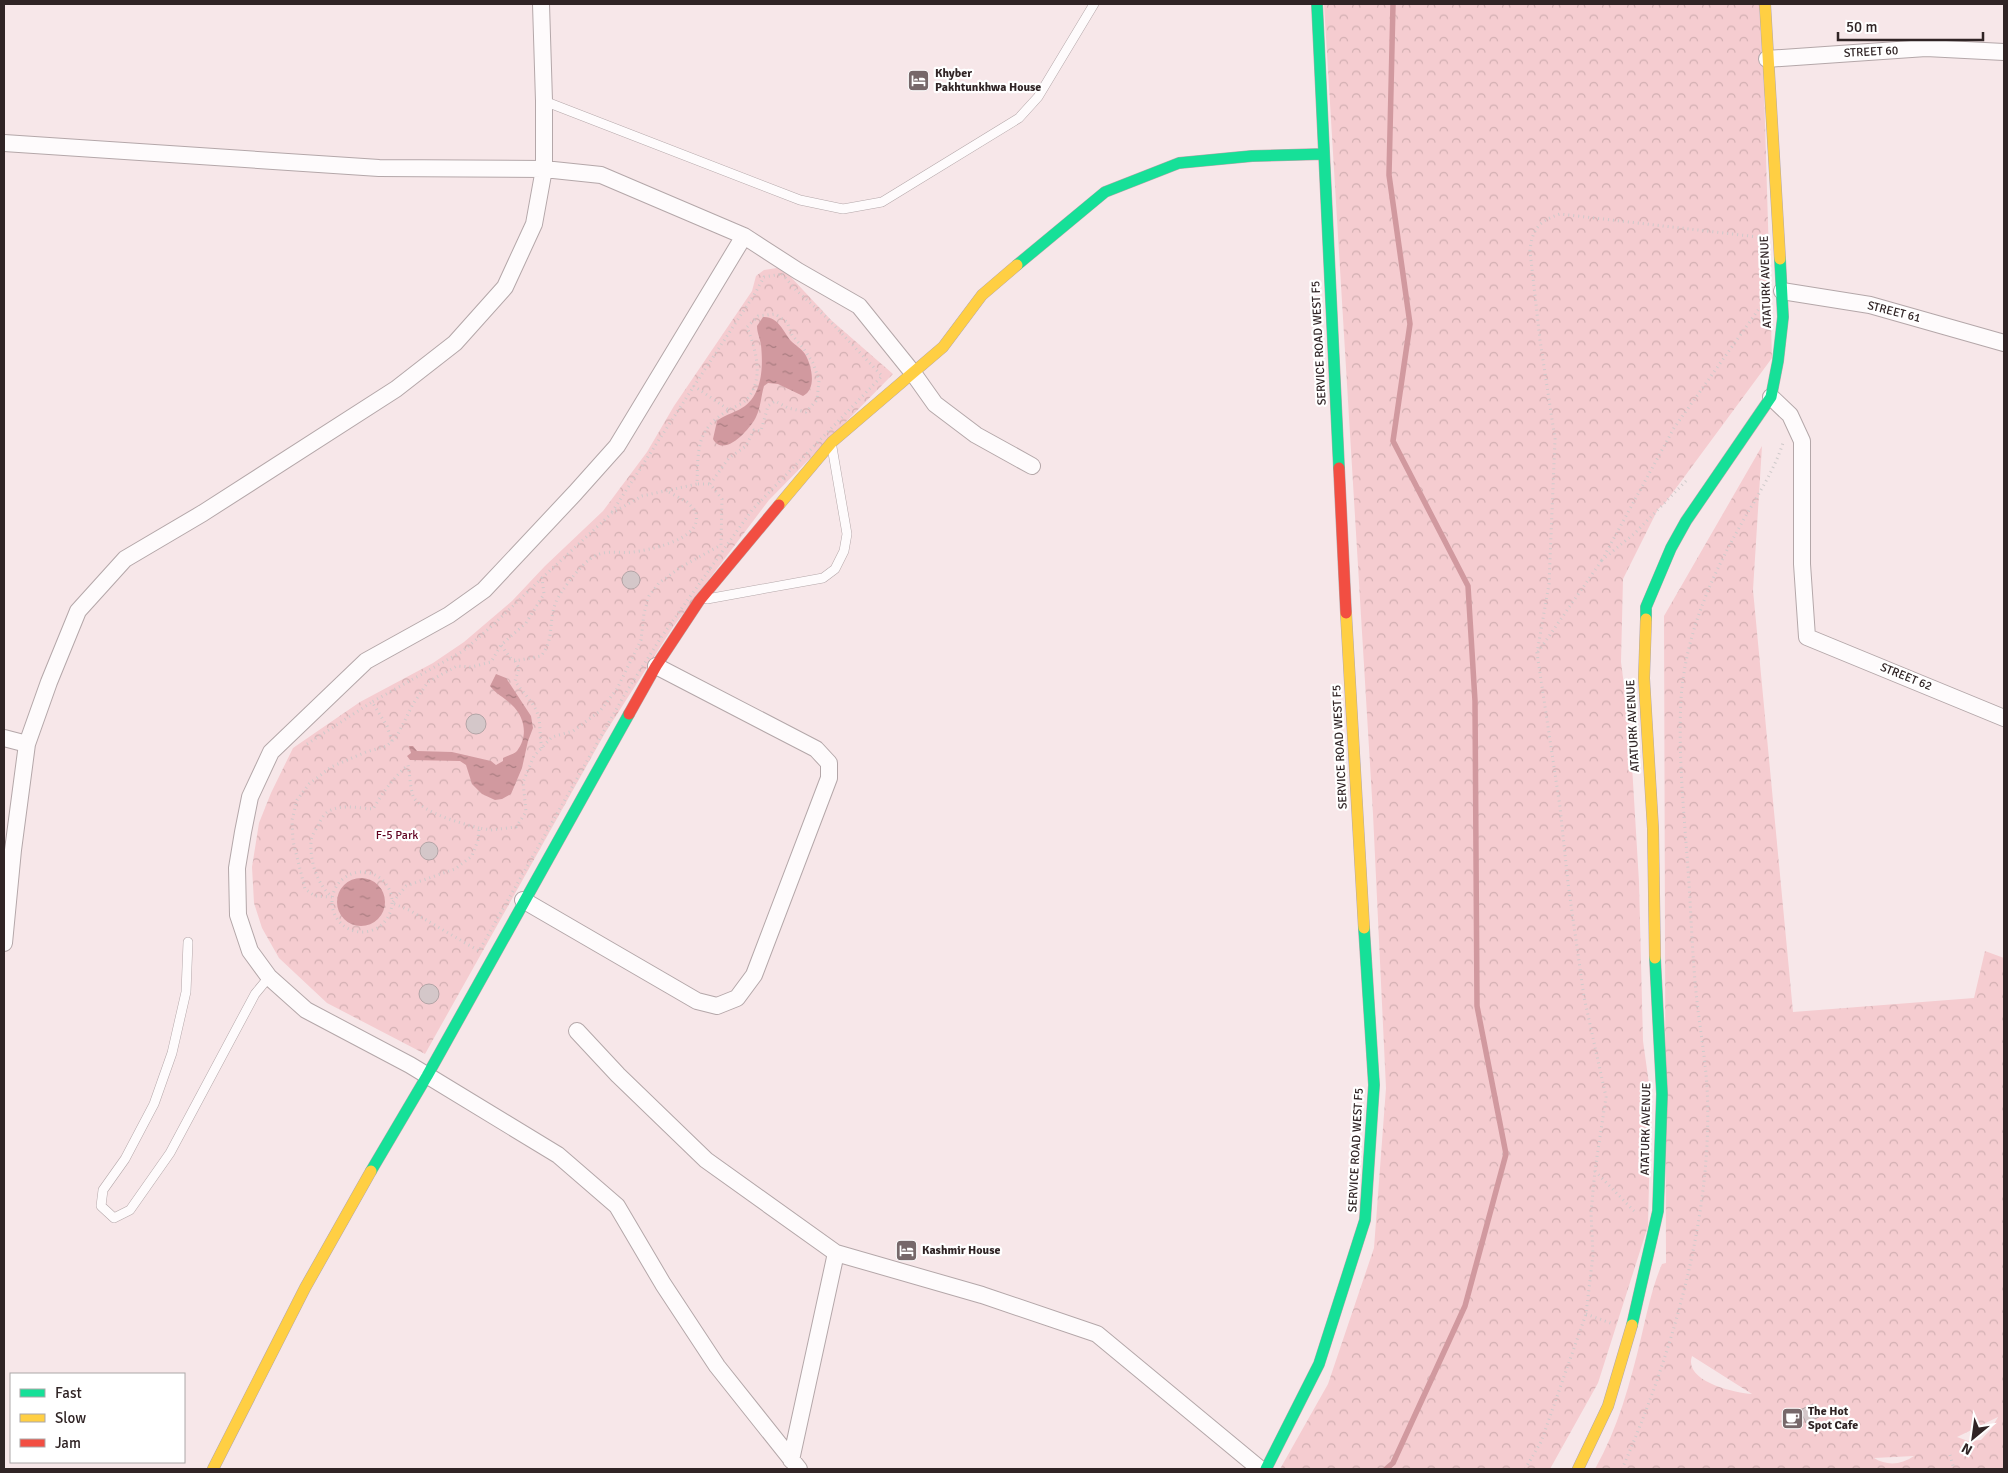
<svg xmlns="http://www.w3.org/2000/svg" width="2008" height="1473" font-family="Signika,sans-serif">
  <defs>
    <pattern id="forest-crowns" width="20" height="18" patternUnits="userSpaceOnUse" patternTransform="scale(1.25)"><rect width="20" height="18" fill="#f5ccd0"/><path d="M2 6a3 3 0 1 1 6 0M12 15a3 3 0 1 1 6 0" fill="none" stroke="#d2afb2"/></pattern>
    <pattern id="water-ripples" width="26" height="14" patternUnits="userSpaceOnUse" patternTransform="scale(1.25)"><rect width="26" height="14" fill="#d1999f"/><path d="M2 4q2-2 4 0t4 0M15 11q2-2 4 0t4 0" fill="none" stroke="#aa7d81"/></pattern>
  </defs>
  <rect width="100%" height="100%" fill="#f7e7e9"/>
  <!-- forest -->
  <path fill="url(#forest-crowns)" fill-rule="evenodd" d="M1324,4h435l5,85 8,269 -107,145 -7,6 -35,70 -2,83 9,70 9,150 4,159 8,57 -3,128 -50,157 -48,86h-270l48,-85 46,-136 12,-160 -13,-274z
    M777,268l12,7 42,45 62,54 -124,126 -96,127 -68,106 -180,321 -98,-51 -48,-45 -17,-30 -8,-25 -2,-36 7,-44 12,-30 22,-45 67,-46 73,-39 31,-21 48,-41 33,-35 58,-55 44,-59 27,-46 78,-115 4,-15 8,-6z
    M1762,446l-9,144 40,422 181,-14 11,-47 19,7v511h-409c23,-41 35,-85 46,-131 6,-25 11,-51 21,-74l4,-1 -2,-647zM1692,1356l60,38c-18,-1 -69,-13 -60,-38zM1998,1417l-7,12 -10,11 -13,1 -11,-4zM1914,1456c-13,9 -27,10 -40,2z"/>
  <!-- water -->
  <path fill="url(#water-ripples)" d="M763,317c15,-1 20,14 28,24 4,4 11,8 14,13 7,12 12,35 -2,42l-25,-12 -10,-1 -4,3c-3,10 -3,20 -8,31 -5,11 -32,42 -43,22l4,-18c9,-7 20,-9 28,-15 18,-14 18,-41 16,-61 -1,-7 -4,-12 -4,-19z
    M496,674l10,4 25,38 2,12 -5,13 -6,27 -11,26 -9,5 -7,1 -13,-6 -10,-10 -6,-19 -6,-4 -50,-1 -3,-4 4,-3 -2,-7h4l4,5 35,1 39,9 5,4 7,-4v-3c4,-2 11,-4 14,-7 11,-14 8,-32 -3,-44 -7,-8 -17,-12 -24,-21z
    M337 902a24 24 0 1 1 48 0a24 24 0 1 1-48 0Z"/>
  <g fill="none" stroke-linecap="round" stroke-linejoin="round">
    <!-- stream -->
    <path stroke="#d1999f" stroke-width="5.5" d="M1386,1469l7,-6 72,-157 41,-152 -29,-148 -2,-305 -7,-115 -75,-145 17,-117 -21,-149 4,-171"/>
  </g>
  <!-- building -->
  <path fill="#d4c7c9" stroke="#b2a4a6" d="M622 580a9 9 0 1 1 18 0a9 9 0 1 1-18 0Z
    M466 724a10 10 0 1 1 20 0a10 10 0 1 1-20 0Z
    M420 851a9 9 0 1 1 18 0a9 9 0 1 1-18 0Z
    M419 994a10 10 0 1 1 20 0a10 10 0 1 1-20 0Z
    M1813,1404l6,13 -13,6 -6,-13z"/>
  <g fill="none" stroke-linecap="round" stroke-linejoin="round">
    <defs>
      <path id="lane" d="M544,101l256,99 43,9 39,-7 137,-84 19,-21 56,-93
        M707,599l116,-21 12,-9 9,-18 3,-17 -15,-87
        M188,942l-2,50 -14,61 -18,51 -29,55 -22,31 -2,16 13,12 16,-8 40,-57 85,-159 14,-17"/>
      <path id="street" d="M1767,59l159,-11 78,4
        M4,143l375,25 165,1 57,6 143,61 54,35 61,35 54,67 22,31 41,31 56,31
        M744,236l-127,210 -42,47 -91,97 -35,25 -83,46 -95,91 -21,45 -7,35 -6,36 1,47 12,36 19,26 37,33 104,55 148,90 59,51 46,78 54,82 82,103
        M1782,291l88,14 134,38
        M1771,397l19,18 12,26v123l5,73 197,81
        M4,738l23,6
        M523,900l174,101 20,5 20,-8 17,-23 75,-197v-15l-13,-14 -160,-83
        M4,943l9,-93 14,-106 22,-62 29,-71 47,-52 78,-46 193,-124 59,-46 50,-56 29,-63 10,-55v-68l-3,-97
        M577,1031l41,44 88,85 130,93 146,42 115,39 163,135
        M791,1460l45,-207"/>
      <path id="fast" d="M1317,4l22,464
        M1017,265l88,-73 74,-29 73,-7 72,-2
        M1646,619v-12l25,-59 15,-27 85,-124 7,-36 5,-44 -3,-58
        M371,1171l56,-95 202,-362
        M1632,1325l26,-114 4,-117 -7,-136
        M1266,1469l53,-105 46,-144 9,-135 -10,-157"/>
      <path id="slow" d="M1765,4l15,255
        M779,505l53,-63 111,-95 39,-52 35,-30
        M1346,613l18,315
        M1646,619l-2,59 9,151 2,129
        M213,1469l92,-181 66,-117
        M1578,1469l30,-63 24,-81"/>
      <path id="jam" d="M1339,468l7,145
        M629,714l27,-48 43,-65 80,-96"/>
    </defs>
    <!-- lane casing -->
    <use href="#lane" stroke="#b4a7a9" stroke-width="10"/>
    <!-- street casing -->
    <use href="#street" stroke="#b4a7a9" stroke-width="18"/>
    <!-- fast casing -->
    <use href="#fast" stroke="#b4a7a9" stroke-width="12"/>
    <!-- slow casing -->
    <use href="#slow" stroke="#b4a7a9" stroke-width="12"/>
    <!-- jam casing -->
    <use href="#jam" stroke="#b4a7a9" stroke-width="12"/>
    <!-- path -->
    <path stroke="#cfcacb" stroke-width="3" stroke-dasharray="1 4" stroke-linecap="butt" d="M782,274l14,16 31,28 55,58 -130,134 -90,126 -37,58 -146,257 -70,-41 -17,-7 14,-17 49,-17 17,-13 6,-16 1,-12 12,2 25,-3 10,-15 -3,-30 11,-26 18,-19 21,-6 27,-20 17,-22 24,-49 3,-27 5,-17 10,-13 22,-16 40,-22 1,-46 -12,-15 19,-26 17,-12 8,-16 7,1 7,-25 7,-5 13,7 18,4 11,-12 2,-20 -6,-17 -9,-14 -12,-14 -5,-13 -12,-8 -17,2 -11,11c9,23 18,53 -1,73 -4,4 -12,7 -17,10l-35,-24 60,-91 10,-18z
      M1686,481l-51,52 -33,27 72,-132 87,-122
      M709,484h-12c1,-35 -1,-55 32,-74
      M612,512l82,-126
      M1538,652l64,-92
      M515,660h-3l-11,-15 25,-22 18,-29 -2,-16 70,-65 30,-17 55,-12
      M392,741l-5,-15 -15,-24 91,-51 30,-26 48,-46
      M307,744l65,-42
      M542,748c-3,-12 -1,-24 -4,-33 -4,-13 -16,-23 -23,-34l4,-13 -4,-7 26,-5c14,-17 7,-36 15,-54 3,-9 25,-37 33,-42 14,-12 28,-6 44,-8 16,-2 59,-11 63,-30 1,-3 0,-8 0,-11l-9,-9 -20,-11
      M479,828c-18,-5 -58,-15 -66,-32 -3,-9 -3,-22 -5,-31 -14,12 -25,27 -35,44 -14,-1 -37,-6 -48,5 -3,3 -5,8 -6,10 -3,5 -8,12 -8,18 -1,20 6,42 21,55l-17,-1 -10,-7 -12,-48 -1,-21 5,-20 12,-16 22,-17 35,-15 21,-6 10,-10 16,-32 15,-22 29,-16 14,1 20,-5 10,-17
      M332 902a30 30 0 1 1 60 0a30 30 0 1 1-60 0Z
      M1595,1171l41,42
      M1586,1314l27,10
      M1950,1455l4,14
      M1525,1469l16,-27 45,-128 7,-59 -2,-42 4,-43 11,-73 -22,-100 -16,-114 -8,-76 -23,-154 12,-69 6,-145 -15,-99 -10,-89c2,-22 9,-30 30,-37l198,23
      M1622,1469c50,-114 92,-255 85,-382 -2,-32 -8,-64 -11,-95 -4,-41 -5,-82 -8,-123 -4,-56 -10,-114 -7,-170 4,-61 28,-118 58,-171 15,-28 34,-54 44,-85"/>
    <!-- lane -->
    <use href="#lane" stroke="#fefbfc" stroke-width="9"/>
    <!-- street -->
    <use href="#street" stroke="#fefbfc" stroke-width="16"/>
    <!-- fast -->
    <use href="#fast" stroke="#16e098" stroke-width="11"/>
    <!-- slow -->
    <use href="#slow" stroke="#ffcf43" stroke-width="11"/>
    <!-- jam -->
    <use href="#jam" stroke="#f24e42" stroke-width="11"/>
  </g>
  <!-- icons -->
  <defs>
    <symbol id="hotel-square" viewBox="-11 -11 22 22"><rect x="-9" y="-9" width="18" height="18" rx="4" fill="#76686a" stroke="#fff"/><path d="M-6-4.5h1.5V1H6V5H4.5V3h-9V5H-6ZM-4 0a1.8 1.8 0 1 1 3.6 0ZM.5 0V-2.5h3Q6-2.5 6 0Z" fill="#fff"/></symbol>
    <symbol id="cafe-square" viewBox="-11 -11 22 22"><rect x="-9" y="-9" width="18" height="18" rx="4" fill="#76686a" stroke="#fff"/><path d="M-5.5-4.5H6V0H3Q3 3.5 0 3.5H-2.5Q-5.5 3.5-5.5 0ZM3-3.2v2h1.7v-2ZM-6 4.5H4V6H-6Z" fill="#fff"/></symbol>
  </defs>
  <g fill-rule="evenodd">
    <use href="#hotel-square" x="906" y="68" width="25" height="25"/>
    <use href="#hotel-square" x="894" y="1238" width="25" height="25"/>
    <use href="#cafe-square" x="1780" y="1406" width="25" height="25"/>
  </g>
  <g text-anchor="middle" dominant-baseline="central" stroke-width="4.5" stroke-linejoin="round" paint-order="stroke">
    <!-- street labels -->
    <g font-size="12" fill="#302425" stroke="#fff">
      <text transform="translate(1871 52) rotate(-3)">STREET 60</text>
      <text transform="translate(1766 282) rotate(-92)">ATATURK AVENUE</text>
      <text transform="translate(1894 312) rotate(14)">STREET 61</text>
      <text transform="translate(1319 343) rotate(-93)">SERVICE ROAD WEST F5</text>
      <text transform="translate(1906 677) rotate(22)">STREET 62</text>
      <text transform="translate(1633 726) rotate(-93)">ATATURK AVENUE</text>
      <text transform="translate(1340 747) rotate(-93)">SERVICE ROAD WEST F5</text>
      <text transform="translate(1646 1129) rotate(-89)">ATATURK AVENUE</text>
      <text transform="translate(1356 1150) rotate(-87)">SERVICE ROAD WEST F5</text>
    </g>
    <!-- poi labels -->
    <g font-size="12" font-weight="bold" fill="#302425" stroke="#fff" text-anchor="start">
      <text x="935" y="73">Khyber<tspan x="935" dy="14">Pakhtunkhwa House</tspan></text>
      <text x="922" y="1250">Kashmir House</text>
      <text x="1808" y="1411">The Hot<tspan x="1808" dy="14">Spot Cafe</tspan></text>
    </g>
    <!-- park labels -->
    <g font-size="12" fill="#60011f" stroke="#fff">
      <text x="397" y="835">F-5 Park</text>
    </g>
  </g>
  <!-- border -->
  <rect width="2008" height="1473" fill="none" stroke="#302425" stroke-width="10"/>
  <!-- legend -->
  <rect x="10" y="1373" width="175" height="90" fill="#ffffff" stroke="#aca7a8"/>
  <rect x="20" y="1389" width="25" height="8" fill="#16e098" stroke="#aca7a8"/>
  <text x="55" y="1398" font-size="15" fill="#302425">Fast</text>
  <rect x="20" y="1414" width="25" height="8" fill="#ffcf43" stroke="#aca7a8"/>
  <text x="55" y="1423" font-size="15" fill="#302425">Slow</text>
  <rect x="20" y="1439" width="25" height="8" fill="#f24e42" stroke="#aca7a8"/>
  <text x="55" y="1448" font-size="15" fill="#302425">Jam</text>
  <!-- north arrow -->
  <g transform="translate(1973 1438) rotate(209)" stroke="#ffffff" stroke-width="4" paint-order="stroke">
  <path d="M0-4L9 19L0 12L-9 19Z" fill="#302425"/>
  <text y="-8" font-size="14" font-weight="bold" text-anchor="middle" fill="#302425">N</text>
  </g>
  <!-- scale -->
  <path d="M1838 32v8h145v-8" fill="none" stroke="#302425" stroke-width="2.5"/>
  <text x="1846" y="32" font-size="15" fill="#302425" stroke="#ffffff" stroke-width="4" paint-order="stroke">50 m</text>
</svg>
